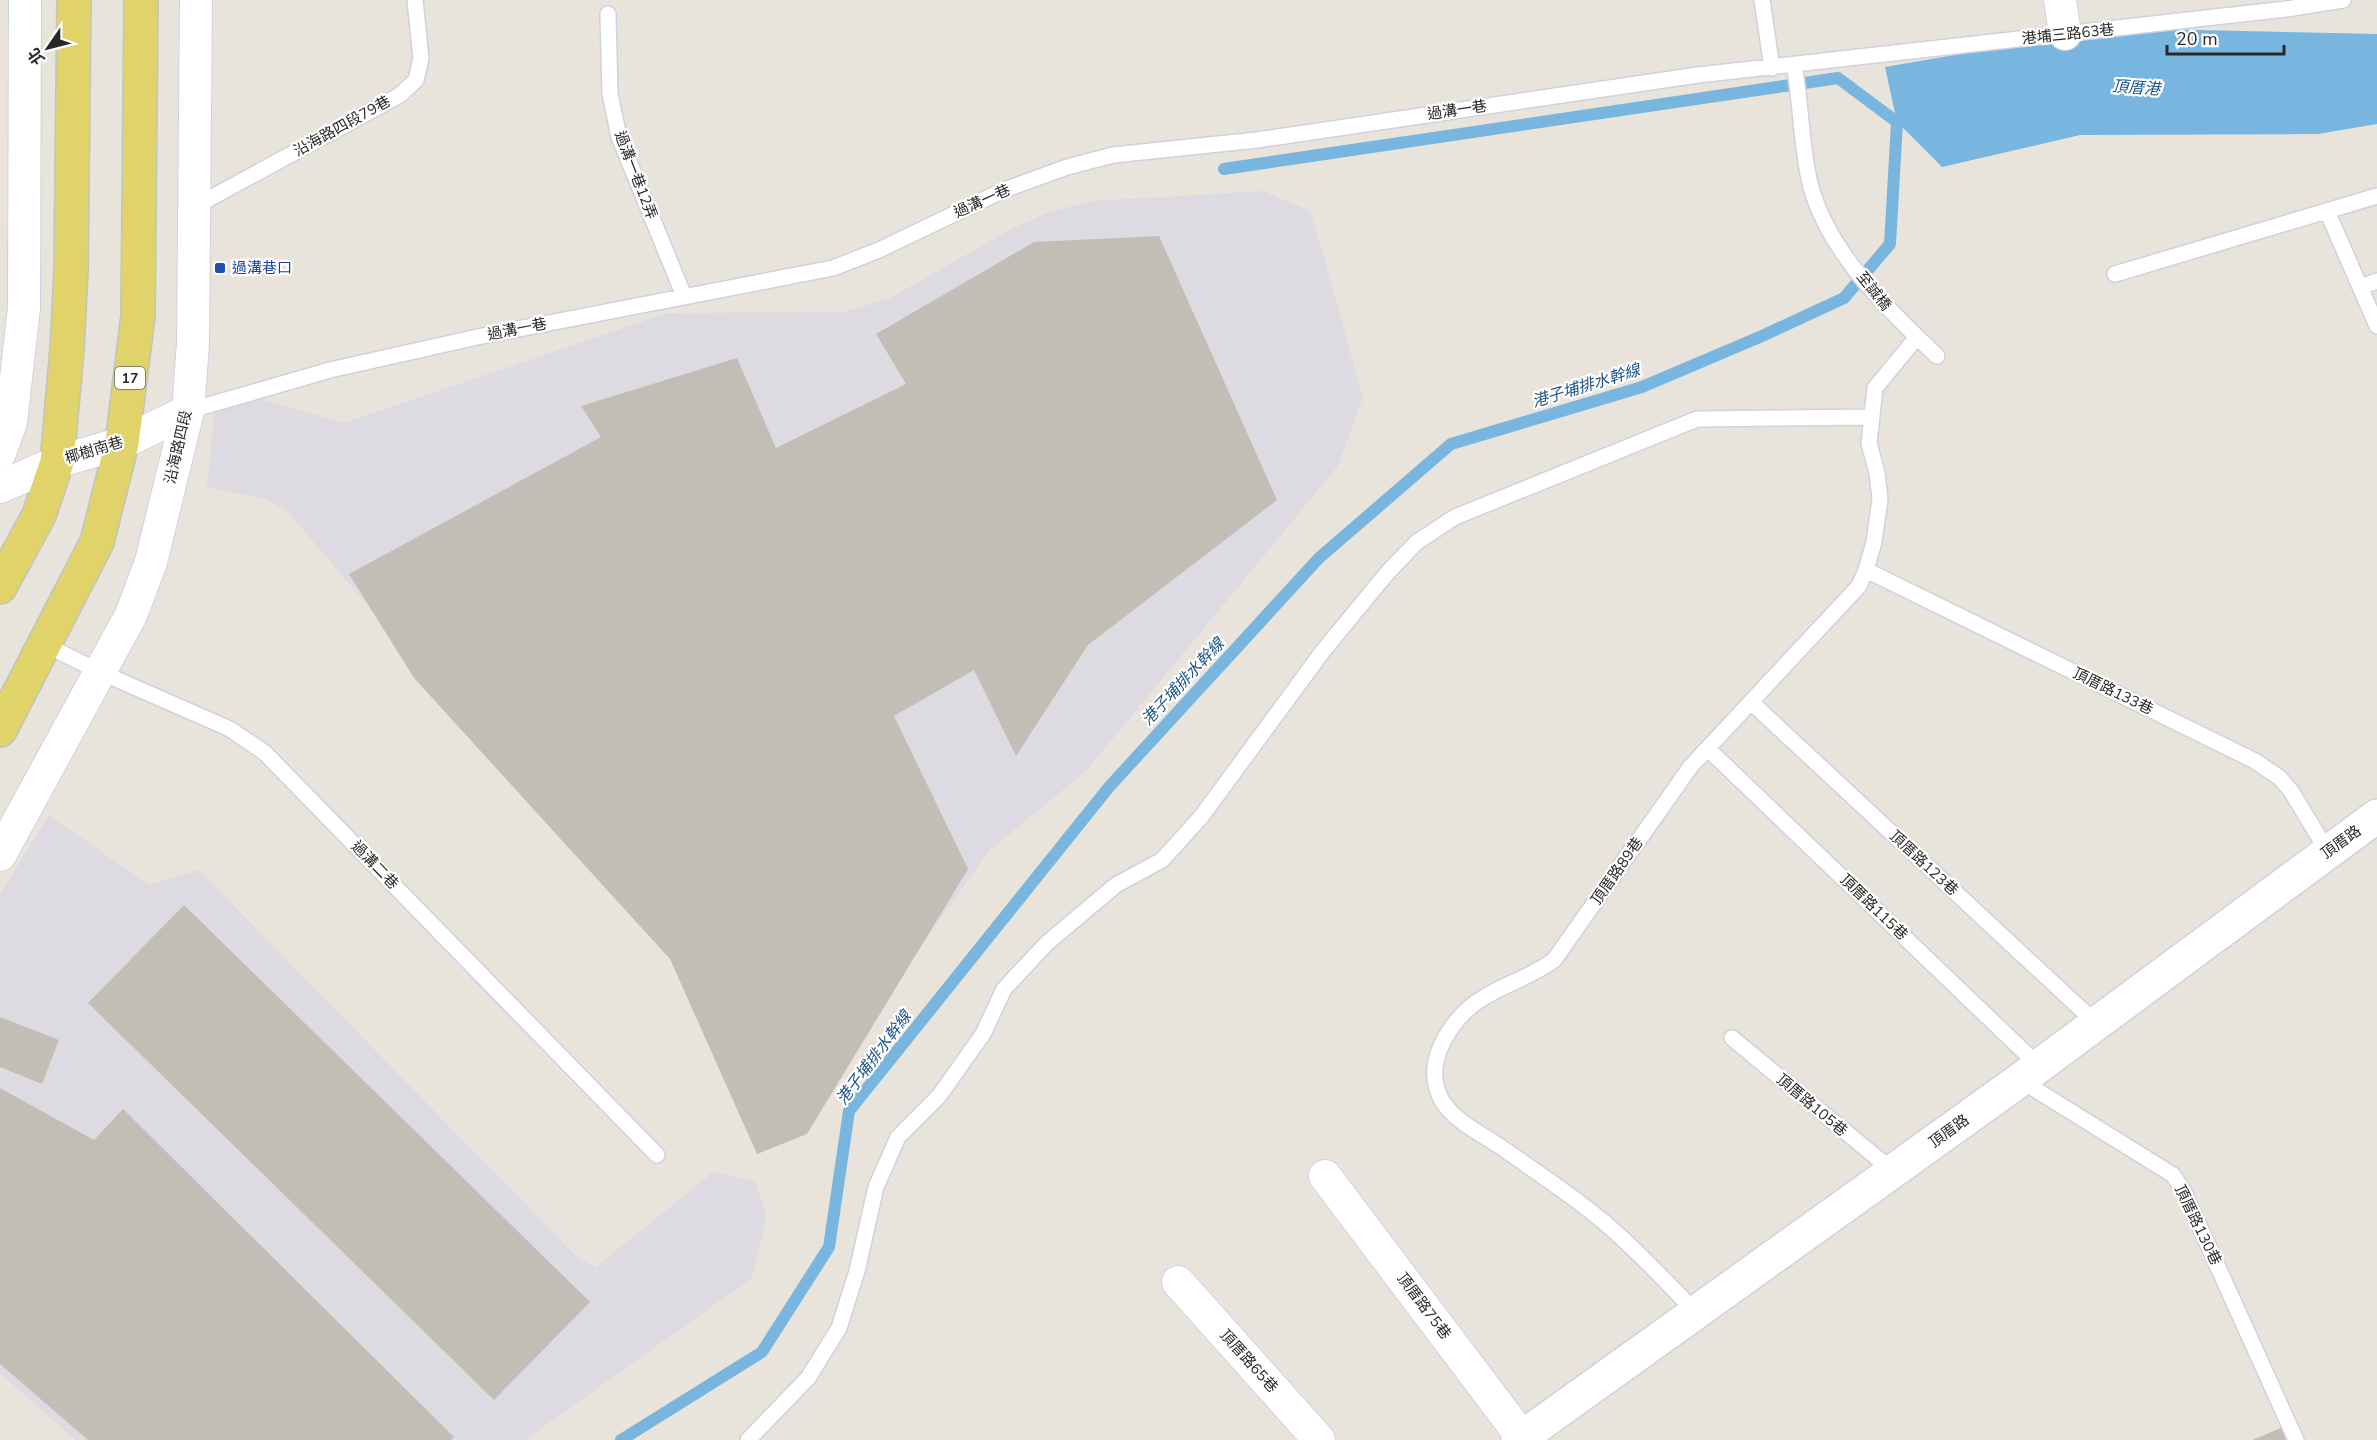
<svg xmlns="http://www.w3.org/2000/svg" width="2377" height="1440" font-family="'Nunito Sans','Noto Sans TC',sans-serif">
  <rect width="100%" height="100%" fill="#e8e4db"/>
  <!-- industrial -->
  <path fill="#dddbe1" d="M1263,191l48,20 52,186 -25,69 -252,305 -97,80 -213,297 -76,-154 -413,-483 -21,-12 -59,-12 8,-82 46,-6 83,24 323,-110 177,-1 46,-14 121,-69 38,-17 44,-11z
    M49,815l100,70 50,-15 378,387 19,10 117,-95 42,9 12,34 -15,63 -227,162h-450l-75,-67v-479z"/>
  <!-- water -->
  <path fill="#79b6df" d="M2110,28l267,6v90l-59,10 -238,1 -138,32 -45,-45 -12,-55z"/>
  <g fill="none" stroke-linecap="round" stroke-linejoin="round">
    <!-- stream -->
    <path stroke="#79b6df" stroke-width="12" d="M621,1440l141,-88 67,-105 20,-136 260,-324 210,-229 132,-114 191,-57 120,-51 82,-38 46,-54 7,-122 -59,-44 -614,91"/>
  </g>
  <!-- building -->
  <path fill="#c1beb6" d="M1159,236l118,264 -189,145 -72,111 -42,-86 -80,46 74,153 -161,265 -50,20 -87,-195 -256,-281 -65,-104 252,-137 -20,-31 156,-48 39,90 130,-64 -30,-50 158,-92z
    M184,905l406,397 -96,98 -406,-397z
    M0,1017l59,23 -17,44 -42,-17z
    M0,1088l94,52 29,-31 331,328 -3,3h-363l-88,-76z
    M2281,1428l5,12h-34z"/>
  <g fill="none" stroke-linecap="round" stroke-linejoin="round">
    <defs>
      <path id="lane" d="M1762,0l10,68
        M608,14l2,80 9,43 65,159
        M1794,65c7,38 7,77 15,114 15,69 78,130 128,177
        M194,207l206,-112 16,-15 5,-22 -6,-58
        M2327,211l50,115
        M2115,274l262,-78
        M2360,287l17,-6
        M188,411l142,-41 152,-34 351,-68 46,-18 125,-60 63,-23 46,-12 144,-15 441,-65 588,-66 57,-9
        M1866,570l389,191 25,17 11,13 37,61
        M44,644l56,28 130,57 35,24 392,402
        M1752,703l345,321
        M1708,749l331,317
        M1732,1038l161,133
        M2020,1080l153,95 11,17 112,248
        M1696,1312c-30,-30 -59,-62 -91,-89 -33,-28 -69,-51 -104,-76 -19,-13 -49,-27 -60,-48 -12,-24 -6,-47 9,-69 27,-42 67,-43 104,-70l137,-194 168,-180 7,-16 8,-28 6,-43 -3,-26 -8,-30 6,-55 42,-51
        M748,1440l60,-62 31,-50 18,-57 19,-84 22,-50 41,-41 44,-62 21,-45 43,-46 69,-58 46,-25 39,-43 122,-166 65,-79 29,-30 38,-25 242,-98 175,-2"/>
      <path id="street" d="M2060,0l5,34
        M0,453l11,-31 13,-114 1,-308
        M0,487l57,-25 65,-19 66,-32
        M0,855l131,-240 20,-53 37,-151 5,-68 3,-343
        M1325,1176l197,261
        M1178,1282l141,158"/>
      <path id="secondary" d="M1518,1440l502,-360 357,-264"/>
      <path id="primary" d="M0,587l39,-72 18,-53 10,-113 4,-79 3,-270
        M0,730l97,-188 25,-99 16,-127 3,-316"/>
    </defs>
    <!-- lane casing -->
    <use href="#lane" stroke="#d0d1df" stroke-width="18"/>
    <!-- street casing -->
    <use href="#street" stroke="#d0d1df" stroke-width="34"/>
    <!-- secondary casing -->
    <use href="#secondary" stroke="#d0d1df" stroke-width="36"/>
    <!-- primary casing -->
    <use href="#primary" stroke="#c3c3c3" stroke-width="36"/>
    <!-- lane -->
    <use href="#lane" stroke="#fff" stroke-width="15"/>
    <!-- street -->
    <use href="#street" stroke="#fff" stroke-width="32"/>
    <!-- secondary -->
    <use href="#secondary" stroke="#fff" stroke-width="33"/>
    <!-- primary -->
    <use href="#primary" stroke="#dfd369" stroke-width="33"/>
  </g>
  <!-- markers -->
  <rect fill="#1a4fb4" stroke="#fff" stroke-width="2" x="214" y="262" width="12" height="12" rx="3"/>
  <g text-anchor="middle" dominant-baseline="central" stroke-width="4.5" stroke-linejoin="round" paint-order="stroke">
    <!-- shield labels -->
    <rect fill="#fff" stroke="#686868" stroke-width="1.5" x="115" y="367" width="30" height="22" rx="4.5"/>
    <g font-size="14" font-weight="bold" fill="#282828">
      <text x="130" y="378">17</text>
    </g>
    <!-- street labels -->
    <g font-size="15" fill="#282828" stroke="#fff">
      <text transform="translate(2068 34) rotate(-6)">港埔三路63巷</text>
      <text transform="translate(1457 110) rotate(-8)">過溝一巷</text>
      <text transform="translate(342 126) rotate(-29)">沿海路四段79巷</text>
      <text transform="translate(636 175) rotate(69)">過溝一巷12弄</text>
      <text transform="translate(982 201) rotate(-24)">過溝一巷</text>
      <text transform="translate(1874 291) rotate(51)">至誠橋</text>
      <text transform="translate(517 329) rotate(-11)">過溝一巷</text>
      <text transform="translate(178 447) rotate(-77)">沿海路四段</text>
      <text transform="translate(94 450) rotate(-17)">椰樹南巷</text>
      <text transform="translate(2113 691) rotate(26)">頂厝路133巷</text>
      <text transform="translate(2341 842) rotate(-36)">頂厝路</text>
      <text transform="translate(1924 863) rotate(43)">頂厝路123巷</text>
      <text transform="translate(375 865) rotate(46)">過溝二巷</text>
      <text transform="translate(1617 871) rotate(-55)">頂厝路89巷</text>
      <text transform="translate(1874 907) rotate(44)">頂厝路115巷</text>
      <text transform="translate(1812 1105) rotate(40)">頂厝路105巷</text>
      <text transform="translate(1949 1131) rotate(-36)">頂厝路</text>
      <text transform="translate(2198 1225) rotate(64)">頂厝路130巷</text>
      <text transform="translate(1424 1306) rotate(53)">頂厝路75巷</text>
      <text transform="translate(1249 1361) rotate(48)">頂厝路65巷</text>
    </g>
    <!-- transit labels -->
    <g font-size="15" fill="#164399" stroke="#fff" text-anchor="start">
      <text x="232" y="268">過溝巷口</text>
    </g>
    <!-- water labels -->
    <g font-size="16" font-style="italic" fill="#1c5487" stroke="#fff">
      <text transform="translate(2136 88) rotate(4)">頂厝港</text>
      <text transform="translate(1586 386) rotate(-17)">港子埔排水幹線</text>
      <text transform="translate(1183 682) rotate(-47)">港子埔排水幹線</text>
      <text transform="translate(874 1058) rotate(-53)">港子埔排水幹線</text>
    </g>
  </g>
  <!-- north arrow -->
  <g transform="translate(48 48) rotate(235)" stroke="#ffffff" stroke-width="4.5" paint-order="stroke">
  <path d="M0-4.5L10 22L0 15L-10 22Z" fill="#282828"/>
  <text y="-9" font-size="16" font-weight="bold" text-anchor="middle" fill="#282828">北</text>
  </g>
  <!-- scale -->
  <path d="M2167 45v9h117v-9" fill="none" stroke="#282828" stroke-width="3"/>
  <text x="2176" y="45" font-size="18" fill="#282828" stroke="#ffffff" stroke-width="4.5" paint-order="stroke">20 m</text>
</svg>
